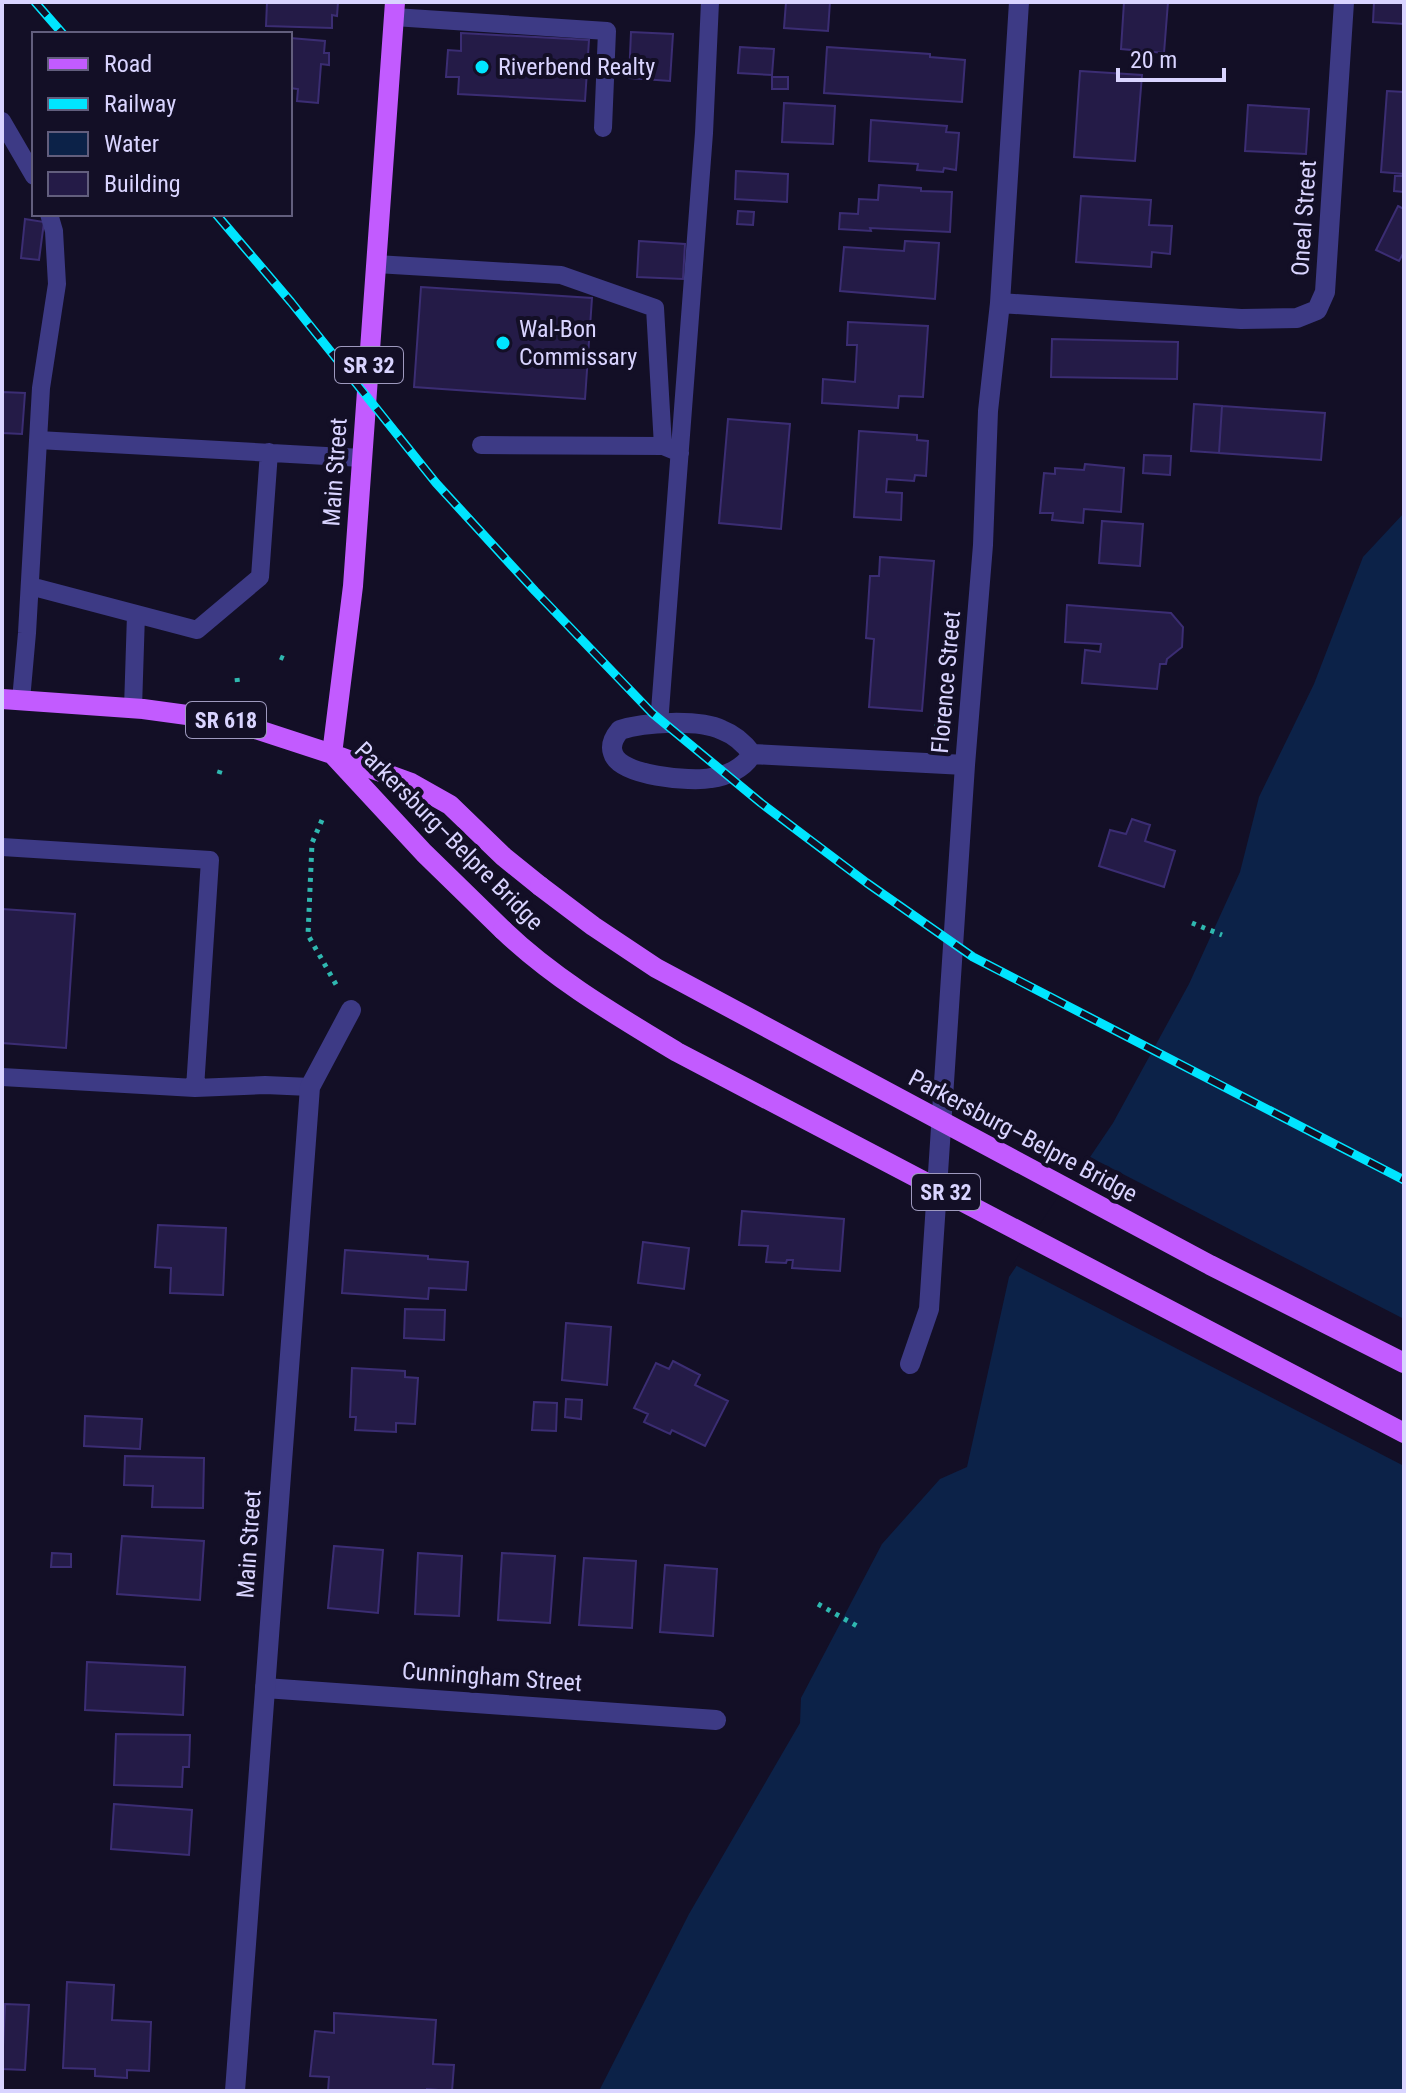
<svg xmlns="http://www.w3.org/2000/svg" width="1406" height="2093" font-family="'Roboto Condensed',sans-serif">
  <rect width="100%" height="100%" fill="#130f26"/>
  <!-- water -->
  <path fill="#0c2248" d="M1404,513v1578h-805l90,-177 111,-191 1,-25 81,-154 58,-65 27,-12 42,-190 104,-154 76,-139 51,-112 19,-75 55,-113 49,-127z"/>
  <!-- pier -->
  <path fill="#130f26" d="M1086,1155l318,164v147l-391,-202z"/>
  <!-- building -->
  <path fill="#241b47" stroke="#3b2d73" stroke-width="2" d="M267,2h71l-1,14 -5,-1v13l-66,-2z
    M786,2h44l-2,29 -44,-3z
    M1124,2h44l-4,51 -43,-4z
    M1374,2h30v22l-31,-2z
    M631,32l42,2 -3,47 -41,-3z
    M461,33l128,7 -4,61 -127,-7 1,-17h-13l2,-27 13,1z
    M290,38l35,3 -1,12h5v12l-8,-1 -3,39 -21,-2 1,-12 -8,-1z
    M740,47l34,2 -2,26 -34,-2z
    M827,47l103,7v3l35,3 -3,42 -138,-9z
    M1080,71l62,4 -7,86 -61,-4z
    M772,77h16v12h-16z
    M1387,91l17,1v82l-23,-2z
    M784,103l51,3 -2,38 -51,-2z
    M1248,105l61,4 -3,45 -61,-3z
    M871,120l76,6 -1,6 13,1 -3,37 -12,-2 -1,4 -26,-2 1,-6 -49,-3z
    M736,171l52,3 -1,28 -52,-3z
    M1395,176h9v16l-10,-1z
    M879,185l42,3v3l31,1 -2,40 -80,-4 1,3 -32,-2 1,-16 18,1 1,-15 19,1z
    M1081,196l70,4 -2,25 23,1 -2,28 -18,-2 -1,15 -75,-5z
    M1398,206l6,3v43l-5,9 -23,-11z
    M738,211l16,1 -1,13 -16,-1z
    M25,219l19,3 -5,38 -18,-2z
    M639,241l46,3 -2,35 -46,-2z
    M905,241l34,2 -4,56 -95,-8 4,-44 60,4z
    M421,287l171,11 -7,101 -171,-12z
    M848,322l80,4 -5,71 -24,-1 -1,12 -76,-5 1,-24 32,3 2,-37h-10z
    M1052,339l126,3 -1,37 -126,-2z
    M2,392l23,1 -3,41 -20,-1z
    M1194,404l28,2 -3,47 -28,-2z
    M1222,406l103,7 -4,47 -102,-7z
    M728,419l62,5 -9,105 -62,-6z
    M859,431l58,4v5l11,1 -2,35 -11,-1 -1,6 -27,-2 -1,13 16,1 -1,27 -47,-3z
    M1144,455l27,1 -1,19 -27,-2z
    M1085,464l39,4 -3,44 -37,-3 -1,14 -31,-3 1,-7h-13l4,-40 11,1v-6l29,2z
    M1102,521l41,3 -3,42 -41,-3z
    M880,557l54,4 -12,150 -53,-4 5,-68 -8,-1 4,-62h9z
    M1067,605l104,8 12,14 -1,20 -15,12 -1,5h-6l-3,25 -75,-6 3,-33 15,2 1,-8 -36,-2z
    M1132,819l18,6 -5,16 30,10 -11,36 -65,-21 11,-36 16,4z
    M2,909l73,5 -9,134 -64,-5z
    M742,1211l102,8 -4,52 -48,-3 1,-8h-6l-1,3 -20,-1 2,-16 -29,-1z
    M158,1225l68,3 -3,67 -53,-2 1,-25 -16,-1z
    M643,1242l46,6 -5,41 -46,-6z
    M345,1250l83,6v3l40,3 -2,28 -37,-2 -1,11 -86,-6z
    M405,1309l40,1 -1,30 -40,-2z
    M566,1323l45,4 -4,58 -45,-5z
    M673,1361l27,14 -5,10 33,16 -23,45 -33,-16 -2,4 -26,-12 4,-8 -14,-6 22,-45 13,6z
    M352,1368l53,3v6l13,1 -3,46 -19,-1v9l-41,-2 1,-13h-6z
    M566,1399l16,1 -1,19 -16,-2z
    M534,1402l23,1 -1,28 -24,-1z
    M85,1416l57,3 -2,30 -56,-3z
    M125,1456l79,2 -1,50 -51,-1 1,-21 -29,-1z
    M122,1536l82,5 -4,59 -83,-6z
    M334,1546l49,4 -5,63 -50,-5z
    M52,1553l19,1v13h-20z
    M418,1553l44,3 -3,60 -44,-2z
    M502,1553l53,3 -5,67 -52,-3z
    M584,1558l52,3 -4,67 -53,-3z
    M665,1565l52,4 -4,67 -53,-4z
    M87,1662l98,5 -2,48 -98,-5z
    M116,1734l74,1 -1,32h-6l-1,20 -68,-2z
    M114,1804l78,6 -3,45 -78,-6z
    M67,1982l47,3 -2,35 39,2 -2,49 -22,-1v8l-32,-2v-7l-32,-1z
    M5,2004l24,1 -4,65 -23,-1z
    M334,2013l102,7 -3,44 21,1 -2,26 -25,-2v2h-99l1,-14 -19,-1 5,-45 19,2z"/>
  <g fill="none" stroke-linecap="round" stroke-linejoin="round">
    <!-- path -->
    <path stroke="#2fb8b0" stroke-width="5" stroke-dasharray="4 6" stroke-linecap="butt" d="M280,657l7,3
      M237,678l1,9
      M936,737l1,-18
      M219,774l2,-6
      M322,820l-10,23 -4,92 30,53
      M1192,923l30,12
      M818,1604l39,22"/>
    <!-- service -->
    <path stroke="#3d3a85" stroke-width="18" d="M394,17l213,14 -4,97
      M2,121l32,55
      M376,264l185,11 94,33 8,138 17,7
      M38,440l324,18
      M481,445l182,1
      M30,586l167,44 63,-53 9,-125
      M21,700l6,-67 14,-245 16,-104 -3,-53 -5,-17
      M133,708l3,-94
      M659,724l45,-591 6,-131
      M2,847l208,13 -15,228
      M2,1077l193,11 70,-3 45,2"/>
    <!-- minor -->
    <path stroke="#3d3a85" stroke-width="20" d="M1000,303l241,16 56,-1 20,-8 8,-18 19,-290
      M752,754c-8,14 -25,22 -41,24 -20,4 -92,-2 -98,-25 -3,-8 2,-17 7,-23 24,-8 79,-11 102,0 13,5 22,13 30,24l213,11
      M910,1364l19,-55 36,-544 18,-220 5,-134 12,-108 19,-301
      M265,1688l451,32"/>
    <!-- tertiary -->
    <path stroke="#3d3a85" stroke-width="20" d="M235,2091l75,-1004 41,-77"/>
    <!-- primary -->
    <path stroke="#c25bff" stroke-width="20" d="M2,699l141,10 88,12 101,33 79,29 39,22 54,52 36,29
      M332,754l21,-168 42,-584
      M335,757l89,96 79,77"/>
    <defs>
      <path id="rail" d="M35,2l28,32
        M216,214l75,88 145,181 99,108 117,122 109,90 106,80 106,74 431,223"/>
    </defs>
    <!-- rail casing -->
    <use href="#rail" stroke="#00e5ff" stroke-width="9"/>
    <!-- rail -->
    <use href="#rail" stroke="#130f26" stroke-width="6" stroke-dasharray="18" stroke-linecap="butt"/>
    <!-- primary-bridge -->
    <path stroke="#c25bff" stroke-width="20" d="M540,886l53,40 63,42 554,297 194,98
      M503,930c51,49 113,85 174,122l727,381"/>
  </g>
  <!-- markers -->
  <g fill="#00e5ff" stroke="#130f26" stroke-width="3">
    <circle cx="482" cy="67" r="8"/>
    <circle cx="503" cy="343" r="8"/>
  </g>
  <g text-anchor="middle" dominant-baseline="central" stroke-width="8" stroke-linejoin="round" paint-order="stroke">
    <!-- shield labels -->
    <g fill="#130f26" stroke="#9e99be" stroke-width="2">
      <rect x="335" y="347" width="68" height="36" rx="6"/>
      <rect x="186" y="702" width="80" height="36" rx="6"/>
      <rect x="912" y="1174" width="68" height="36" rx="6"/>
    </g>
    <g font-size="22" font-weight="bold" fill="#d9d4ff">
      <text x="369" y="365">SR 32</text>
      <text x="226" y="720">SR 618</text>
      <text x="946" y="1192">SR 32</text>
    </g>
    <!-- poi labels -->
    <g font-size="24" fill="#d9d4ff" stroke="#130f26" text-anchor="start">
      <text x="498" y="67">Riverbend Realty</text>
      <text x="519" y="329">Wal-Bon<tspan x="519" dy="28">Commissary</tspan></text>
    </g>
    <!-- street labels -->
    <g font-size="24" fill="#d9d4ff" stroke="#130f26">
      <text transform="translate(1304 218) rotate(-86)">Oneal Street</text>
      <text transform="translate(335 472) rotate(-86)">Main Street</text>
      <text transform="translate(946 682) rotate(-85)">Florence Street</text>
      <text transform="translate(449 836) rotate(45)">Parkersburg–Belpre Bridge</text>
      <text transform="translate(1023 1136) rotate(28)">Parkersburg–Belpre Bridge</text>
      <text transform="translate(249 1544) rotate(-86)">Main Street</text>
      <text transform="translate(492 1677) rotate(4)">Cunningham Street</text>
    </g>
  </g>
  <!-- border -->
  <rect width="1406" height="2093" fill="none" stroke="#d9d4ff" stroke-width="8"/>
  <!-- legend -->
  <rect x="32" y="32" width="260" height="184" fill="#130f26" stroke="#625e7d" stroke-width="2"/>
  <rect x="48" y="58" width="40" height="12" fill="#c25bff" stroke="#625e7d" stroke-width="2"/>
  <text x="104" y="72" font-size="24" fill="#d9d4ff">Road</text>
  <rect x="48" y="98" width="40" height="12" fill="#00e5ff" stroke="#625e7d" stroke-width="2"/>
  <text x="104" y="112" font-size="24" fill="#d9d4ff">Railway</text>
  <rect x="48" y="132" width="40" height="24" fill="#0c2248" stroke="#625e7d" stroke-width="2"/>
  <text x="104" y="152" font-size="24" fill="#d9d4ff">Water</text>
  <rect x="48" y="172" width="40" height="24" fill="#241b47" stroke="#625e7d" stroke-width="2"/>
  <text x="104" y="192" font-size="24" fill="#d9d4ff">Building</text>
  <!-- scale -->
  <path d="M1118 68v12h106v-12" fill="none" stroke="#d9d4ff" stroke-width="4"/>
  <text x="1130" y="68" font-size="24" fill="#d9d4ff" stroke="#130f26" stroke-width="6" paint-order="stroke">20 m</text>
</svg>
